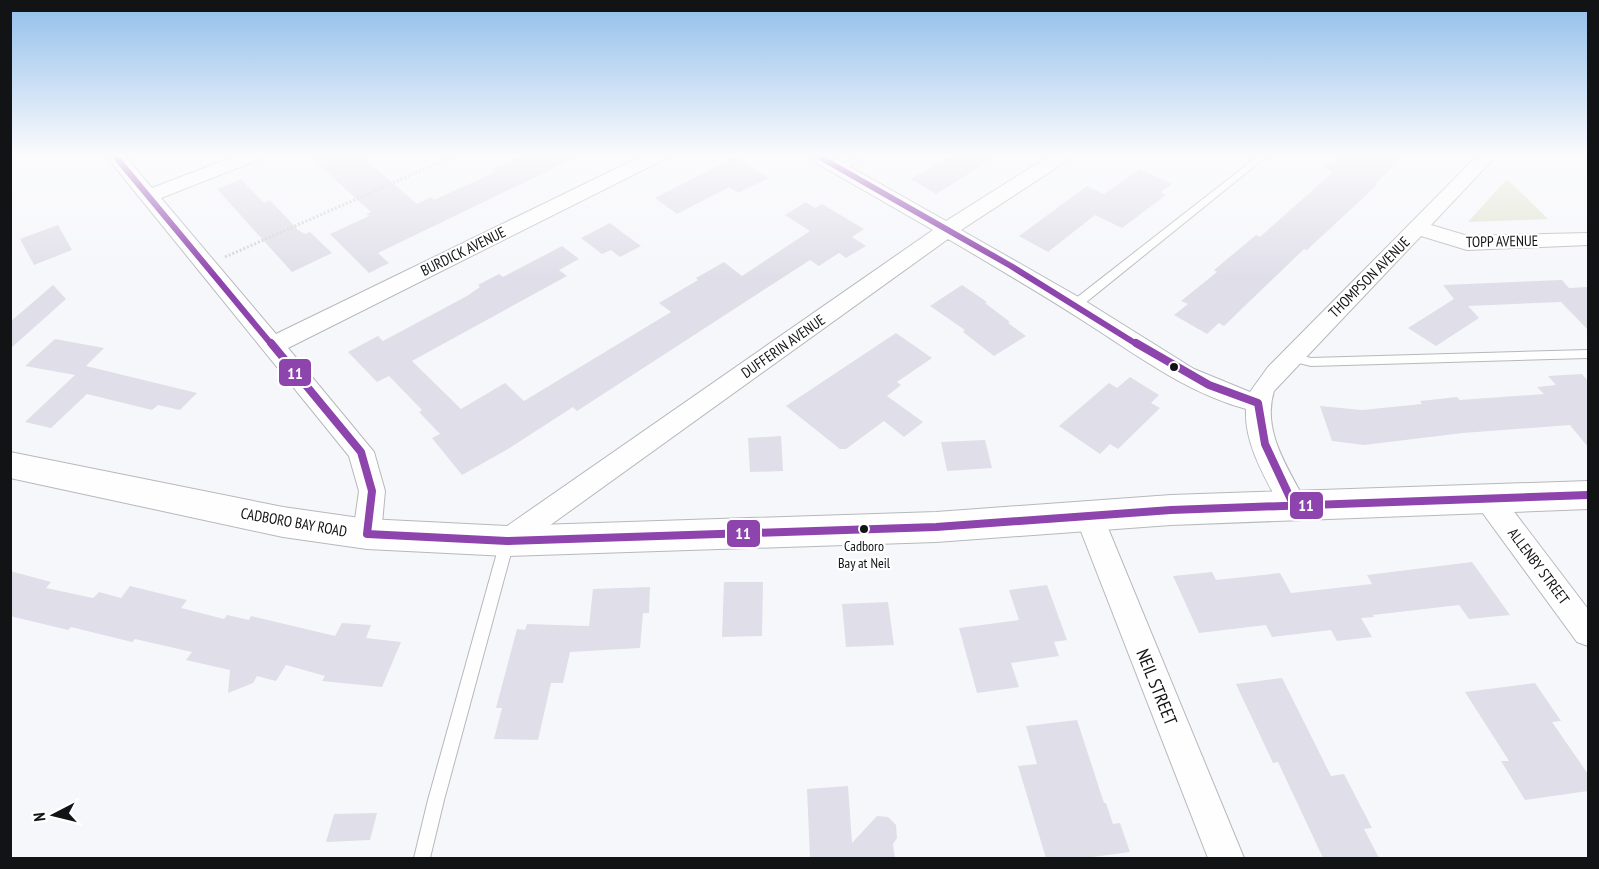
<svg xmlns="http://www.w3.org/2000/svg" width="1599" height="869" font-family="'PT Sans Narrow',sans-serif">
  <rect width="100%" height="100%" fill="#f6f7fb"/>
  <!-- green -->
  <path fill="#dfe2cc" d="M1507,179l41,40 -80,3z"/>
  <!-- building -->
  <path fill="#e0dee8" d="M309,156h52l56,48 14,-7 3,3 61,-28 -4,-3 29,-13h59l-201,97 11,10 -20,10 -39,-39 39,-18 -3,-2 5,-2z
    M950,156h47l-61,38 -25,-15z
    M1339,156h65l-29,28 2,1 -70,65 -3,-1 -80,77 -5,-3 -12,11 -33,-19 14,-11 -7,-3 36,-29 -3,-2 42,-35 4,2 73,-65 -9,-4z
    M735,157l34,21 -31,15 -9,-6 -52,27 -22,-16z
    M1140,169l32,15 -11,8 5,3 -44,33 -27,-13 -47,37 -29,-16 68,-50 17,8z
    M241,179l23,24 6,-3 28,30 7,4 5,-2 22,21 -40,19 -75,-83z
    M806,202l9,6 7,-4 42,25 -12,8 14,9 -20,12 -7,-5 -20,13 -9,-6 -233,151 -4,-4 -65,42 -46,26 -30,-37 8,-4 -21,-22 3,-2 -33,-34 -12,6 -29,-30 30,-16 5,5 84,-45 13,-9 -2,-2 21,-11 4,3 59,-31 17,13 -20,11 8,6 -155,85 49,48 44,-26 19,18 147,-89 -12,-9 39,-23 -2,-2 28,-16 18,14 68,-45 -25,-16z
    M610,223l9,7 22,16 -21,11 -9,-7 -9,4 -21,-16z
    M58,225l14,25 -38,15 -14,-26z
    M1562,280l7,8 19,-1v43l-27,-28 -93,4 11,12 -43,28 -28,-18 46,-29 -11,-14z
    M53,285l13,14 -56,50v-27z
    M962,285l25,17 -2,1 25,19 -2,1 18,13 -32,20 -31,-24 2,-2 -35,-24z
    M896,333l36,25 -35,24 4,3 -14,11 36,26 -19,15 -20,-16 -38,28h-6l-54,-43z
    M55,339l49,9 -18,18 111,27 -17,17 -22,-5 -6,5 -65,-16 -36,34 -26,-6 50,-47 -50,-9z
    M1582,374l6,7v66l-18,-22 -107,8 -99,12 -32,-4 -12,-35 42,4 60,-6 -2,-3 37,-4 3,3 84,-6 -7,-7 19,-2 -8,-9z
    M1130,377l29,18 -8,8 9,5 -42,41 -8,-5 -10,10 -41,-28 50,-43 8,5z
    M781,436l2,35 -33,1 -2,-34z
    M985,440l7,28 -45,3 -6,-29z
    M1472,562l38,53 -41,4 -10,-14 -86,10 1,2 -13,1 11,19 -35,4 -6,-11 -59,7 -6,-12 -67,8 -26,-57 39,-4 4,8 64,-7 11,20 81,-9 -5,-9z
    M10,571l41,11 -5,6 47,10 6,-6 22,6 9,-12 57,14 -6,8 43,11 3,-4 22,5 2,-4 84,20 7,-13 29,2 -5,13 35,4 -19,45 -60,-6 3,-5 -39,-11 -10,16 -19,-5 -4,7 -25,10 2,-23 -44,-10 6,-8 -57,-13 -3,3 -61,-15 -3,3 -58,-14z
    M724,582h39l-1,54 -40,1z
    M1047,585l20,55 -13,2 5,14 -48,7 8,24 -42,6 -18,-65 60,-8 -10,-30z
    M650,587l-1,26h-6l-3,35 -70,4 -7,31h-12l-13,57 -44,-1 8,-31h-6l21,-79 8,1 2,-6 62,2 4,-37z
    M888,602l6,43 -48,2 -4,-43z
    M1282,678l49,98 13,-2 28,54 -8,1 15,29h-56l-45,-96 -5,1 -37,-79z
    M1535,683l26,38 -9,1 36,52v17l-63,9 -24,-39h8l-44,-69z
    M1077,720l27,83h2l7,21 7,-1 10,29 -45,6h-39l-28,-92 19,-2 -11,-38z
    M848,786l4,57 25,-27 11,1 8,8 1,13 -4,6 2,14h-85l-3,-69z
    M377,813l-7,27 -44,2 8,-28z"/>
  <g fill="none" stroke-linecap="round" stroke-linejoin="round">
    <defs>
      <path id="lane" d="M856,156h10l-23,14h-6l-1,-2z
        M1258,156h9l-188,152h-8l-1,-3 1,-3z
        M1588,350v8l-277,8 -24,-6 -2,-3 6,-4 20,5z
        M507,536l5,2 2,4 -70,258 -14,58h-16l14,-58 72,-258 2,-4z"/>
      <path id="street" d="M106,156h19l27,32 83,-32h25l-2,4 -97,38 115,136 366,-178h23l-2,4 -375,188 86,104 11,39 -4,43 -4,8 -10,4 -10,-4 -4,-8 6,-43 -10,-35z
        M809,156h22l115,65 103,-65h21l-2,4 -107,70 121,69 112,70 56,23 18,-25 209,-211h19l-65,69 37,11 120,-3v12l-121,5 -46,-14 -147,155c-13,41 16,80 34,115l-4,8 -10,3 -10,-3c-16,-32 -40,-68 -38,-105 -61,-17 -109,-54 -161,-87 -45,-29 -91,-56 -137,-83l-431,310 -10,4 -10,-4 -4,-8 4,-8 436,-303 -122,-70z
        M1489,489l10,3 89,117v37l-11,-4 -98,-134 -4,-8 4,-8z
        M1089,505l10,3 4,8 141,342h-36l-133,-342 4,-8z"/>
      <path id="secondary" d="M10,452l273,55 84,12 140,7 429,-14 235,-17 417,-14v28l-417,16 -235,17 -429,14 -140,-7 -84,-12 -273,-59z"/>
    </defs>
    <!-- lane casing -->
    <use href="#lane" stroke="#b7b8bb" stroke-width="2"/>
    <!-- street casing -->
    <use href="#street" stroke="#b7b8bb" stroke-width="2"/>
    <!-- secondary casing -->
    <use href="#secondary" stroke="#b7b8bb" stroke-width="2"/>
    <!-- path -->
    <path stroke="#d4d4d5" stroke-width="3" stroke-dasharray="2 2" stroke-linecap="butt" d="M225,257l229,-101"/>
    <!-- lane -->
    <use href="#lane" fill="#fefefe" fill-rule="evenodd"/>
    <!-- street -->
    <use href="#street" fill="#fefefe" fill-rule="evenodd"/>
    <!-- secondary -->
    <use href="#secondary" fill="#fefefe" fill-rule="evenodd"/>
    <defs>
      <path id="bus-1-far1" d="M115,156l157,189
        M818,156l193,110 127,79"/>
      <path id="bus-1" d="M271,343l90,109 11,39 -5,43 140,7 429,-14 235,-17 417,-15
        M1136,343l73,42 49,18 7,41 29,62"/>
    </defs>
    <!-- bus-1-far1 casing -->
    <use href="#bus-1-far1" stroke="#fff" stroke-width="10"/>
    <!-- bus-1 casing -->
    <use href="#bus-1" stroke="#fff" stroke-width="12"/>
    <!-- bus-1-far1 -->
    <use href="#bus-1-far1" stroke="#8e44ad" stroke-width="6"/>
    <!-- bus-1 -->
    <use href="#bus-1" stroke="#8e44ad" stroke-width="8"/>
  </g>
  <!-- sky -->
  <linearGradient id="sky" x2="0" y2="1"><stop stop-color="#91beeb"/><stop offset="0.56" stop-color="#fbfbfd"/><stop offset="1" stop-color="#fbfbfd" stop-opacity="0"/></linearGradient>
  <rect width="1599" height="277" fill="url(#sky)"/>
  <!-- markers -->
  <g fill="#121315" stroke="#fff" stroke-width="2">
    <circle cx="1174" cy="367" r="5"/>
    <circle cx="864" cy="529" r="5"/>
  </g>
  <g text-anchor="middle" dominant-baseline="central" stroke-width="4.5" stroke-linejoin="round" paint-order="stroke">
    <!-- bus labels -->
    <g font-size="14" fill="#121315" stroke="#fff">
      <text x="864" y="546">Cadboro<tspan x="864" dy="17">Bay at Neil</tspan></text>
    </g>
    <!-- street labels -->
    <g font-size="15" fill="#121315" stroke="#fff">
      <text transform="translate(1502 241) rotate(-1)">TOPP AVENUE</text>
      <text transform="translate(463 251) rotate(-26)">BURDICK AVENUE</text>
      <text transform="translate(1369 277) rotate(-45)">THOMPSON AVENUE</text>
      <text transform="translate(783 346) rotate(-35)">DUFFERIN AVENUE</text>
      <text transform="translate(294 522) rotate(10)">CADBORO BAY ROAD</text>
      <text transform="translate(1539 566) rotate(53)">ALLENBY STREET</text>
    </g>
    <!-- near-street labels -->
    <g font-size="18" fill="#121315" stroke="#fff">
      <text transform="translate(1157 687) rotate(68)">NEIL STREET</text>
    </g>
  </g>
  <g stroke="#fff" stroke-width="2">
    <rect x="278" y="358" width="34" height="29" rx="6" fill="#8e44ad"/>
    <rect x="1289" y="491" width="35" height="29" rx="6" fill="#8e44ad"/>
    <rect x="726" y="519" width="35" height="29" rx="6" fill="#8e44ad"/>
  </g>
  <g font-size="16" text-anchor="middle" font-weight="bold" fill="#fff">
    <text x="295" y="379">11</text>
    <text x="1306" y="511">11</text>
    <text x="743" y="539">11</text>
  </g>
  <!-- border -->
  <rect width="1599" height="869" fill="none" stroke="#121315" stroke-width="24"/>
  <!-- north arrow -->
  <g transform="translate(54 815) rotate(263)" stroke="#ffffff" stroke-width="4.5" paint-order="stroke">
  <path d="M0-4.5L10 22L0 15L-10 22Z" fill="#121315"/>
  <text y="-9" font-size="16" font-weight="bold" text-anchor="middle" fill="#121315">N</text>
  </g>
</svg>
